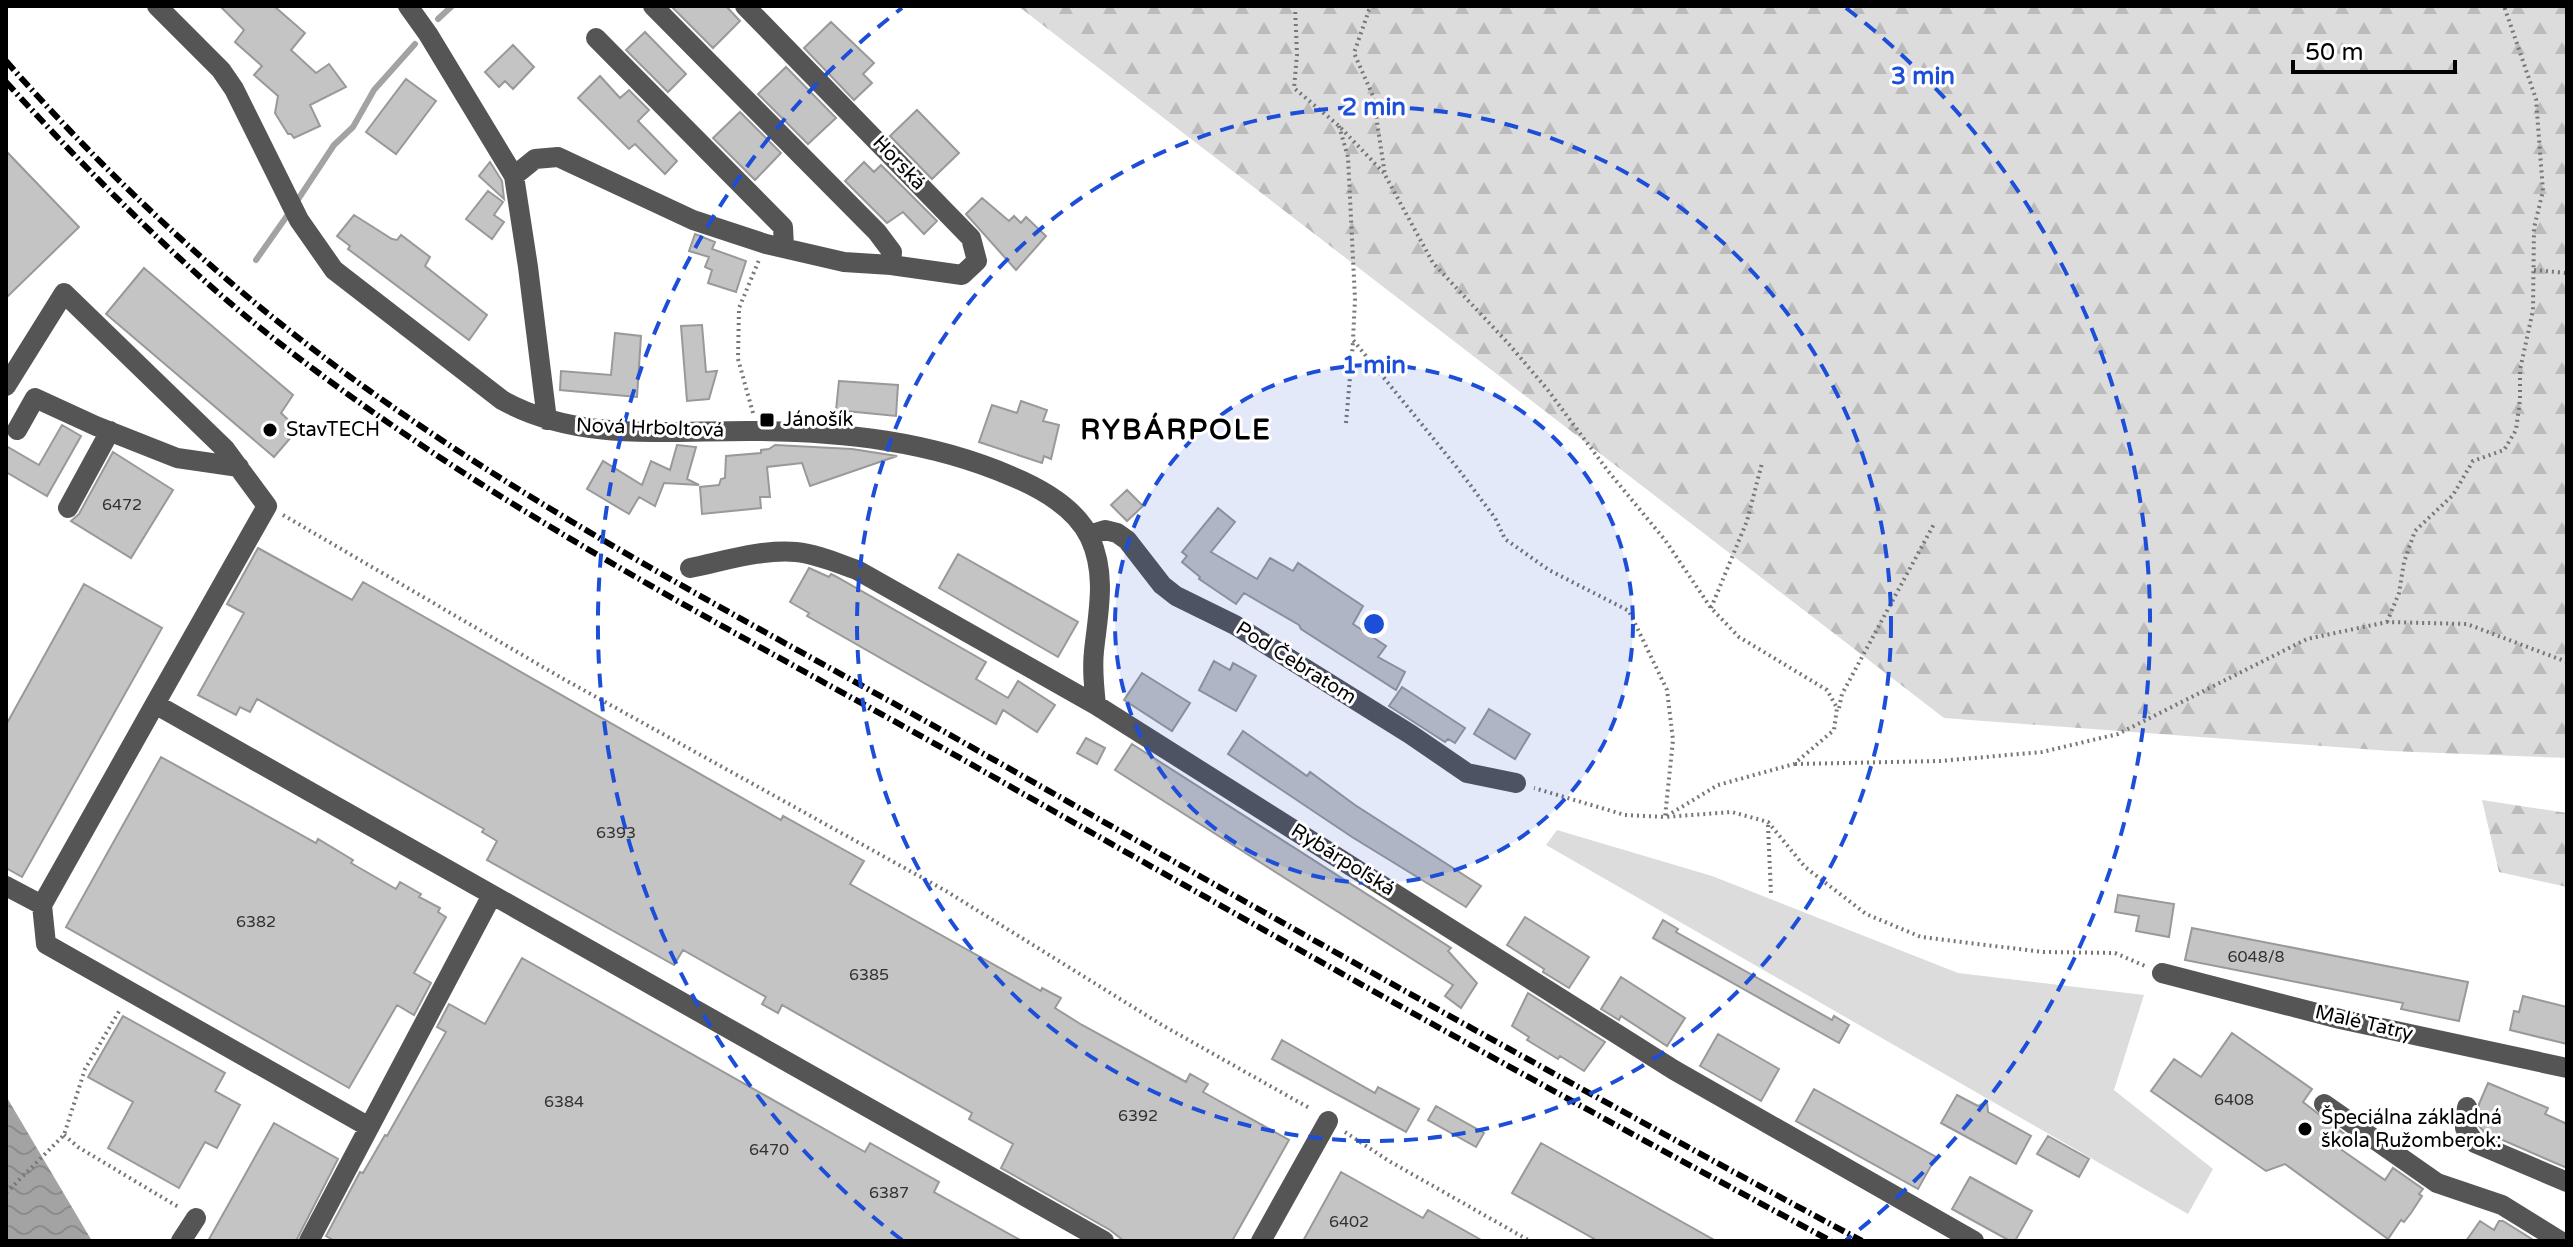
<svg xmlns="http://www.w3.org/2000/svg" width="2573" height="1247" font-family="'Varela Round',sans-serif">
  <defs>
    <pattern id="forest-firs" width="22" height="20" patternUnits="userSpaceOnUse" patternTransform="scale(2)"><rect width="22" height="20" fill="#dcdcdc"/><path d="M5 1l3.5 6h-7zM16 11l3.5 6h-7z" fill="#bbb"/></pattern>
    <pattern id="water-waves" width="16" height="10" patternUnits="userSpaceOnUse" patternTransform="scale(2)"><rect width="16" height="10" fill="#a3a3a3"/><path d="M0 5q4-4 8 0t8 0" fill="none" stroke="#8b8b8b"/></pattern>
  </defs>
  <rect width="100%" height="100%" fill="#fff"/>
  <!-- forest -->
  <path fill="url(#forest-firs)" d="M1018,6h1549v752l-177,-7 -446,-33z
    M2482,800l85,13v74l-68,-15z"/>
  <!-- green -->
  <path fill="#dcdcdc" d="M1557,830l155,46 246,97 186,22 -30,95 99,79 -25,45 -642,-369z"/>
  <!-- water -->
  <path fill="url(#water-waves)" d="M6,1096l86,145h-86z"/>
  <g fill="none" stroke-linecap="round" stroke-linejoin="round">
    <!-- stream -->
    <path stroke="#a3a3a3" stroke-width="6" d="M438,19l14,-13
      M295,204l39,-59 19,-18 21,-37 41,-46
      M256,260l33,-47"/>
  </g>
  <!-- building -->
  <path fill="#c4c4c4" stroke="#999" stroke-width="2" d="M220,6h54l31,27 -14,17 25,23 13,-9 17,23 -36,18 10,21 -26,12 -3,-4h-3l-13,-21 3,-17 -24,-21 8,-9 -27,-24 9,-12z
    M671,6h55l14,15 -27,27z
    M831,22l43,41 -11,11 9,9 -18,17 -50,-52z
    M645,32l41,42 -18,18 -42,-42z
    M513,45l21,22 -21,22 -8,-8 -6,6 -14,-15z
    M786,67l50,51 -28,26 -50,-50z
    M600,76l20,22 9,-8 20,20 -11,11 39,40 -12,13 -30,-30 -6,5 -51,-51z
    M406,79l30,22 -40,53 -30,-22z
    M917,110l42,43 -27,26 -42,-43z
    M740,112l41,41 -26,27 -42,-42z
    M6,151l73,76 -73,71z
    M490,162l12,19 2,18 -25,-23z
    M864,162l10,10 7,-7 56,56 -13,13 -21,-22 -16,11 -42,-42z
    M488,191l15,11 -9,13 10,7 -12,17 -26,-20z
    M982,198l27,23 5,-5 7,7 5,-6 20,19 -30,34 -50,-56z
    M354,215l38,24 5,1 4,-5 29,22 -5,9 62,49 -18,25 -121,-91 2,-3 -13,-10z
    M695,234l20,8 -3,7 34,12 -10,31 -28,-9 4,-13 -7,-3 4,-10 -20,-6z
    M144,268l149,127 -12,18 17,16 -24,28 -168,-143z
    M702,325l4,47 11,-1 -8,28 -22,2 -6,-75z
    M615,333l26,3 -4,61 -77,-7 1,-19 50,4z
    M839,381l59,4 -2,31 -60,-6z
    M1021,401l26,9 -4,11 16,4 -8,34 -7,-3 -2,7 -63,-21 13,-37 25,8z
    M62,425l19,11 -34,60 -41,-24v-26l33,19z
    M677,445l19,2 -9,32 12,6 -35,-2 -9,23 -16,-9 -10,17 -42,-25 16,-28 39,24 9,-24 19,9z
    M775,445l77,4 45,7 -87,30 -8,-23 -35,4 3,30h-10l1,11 -59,6 -2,-27 19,-2 2,-6 4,-1 1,-22 35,-3v-3l8,-1z
    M113,452l60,38 -42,68 -60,-37 8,-7z
    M1127,490l16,16 -16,15 -16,-16z
    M1218,508l17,14 -24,30 46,27 13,-21 23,13 5,-8 65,43 -10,18 33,22 -8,11 27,15 -9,18 -95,-61 -2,-4 -55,-32 -8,11 -37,-25 1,-2 -18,-15 5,-6 -5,-4z
    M258,548l94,52 11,-18 418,238 2,-4 81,45 -14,23 191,107 1,-3 19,10 -6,10 27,17 104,57 4,-8 18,10 -5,8 86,48 -57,101h-108l-14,-11 -109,-62 12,-24 -44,-25 3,-6 -190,-108 -4,8 -16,-9 4,-7 -83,-47 -9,15 -187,-105 10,-19 -15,-9 2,-3 -227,-130 -7,13 -10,-5 -4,8 -38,-20 46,-82 -17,-9z
    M958,554l120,68 -20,35 -119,-69z
    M809,568l20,9 2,-3 4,2 151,86 -10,17 32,19 10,-17 37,24 -18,27 -34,-22 -7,14 -189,-108 2,-3 -19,-11z
    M84,584l78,44 -140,249 -16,-9v-143z
    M1214,661l16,9 3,-7 23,13 -20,35 -37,-21z
    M1142,673l48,30 -18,28 -48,-31z
    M1402,687l63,41 -10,15 -7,-4 -3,3 -56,-36z
    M1489,709l41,25 -15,25 -41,-25z
    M1243,731l64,45 3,-4 45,33 126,81 -15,21 -114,-70 -124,-83z
    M1086,738l19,10 -8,16 -20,-11z
    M1132,744l319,204 -3,3 29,32 -16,25 -16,-12 8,-11 -338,-215z
    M161,757l155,86 2,-4 35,21 -2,3 45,26 4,-7 21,12 -2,3 21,11 -2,4 8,5 -32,56 17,10 -17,32 -17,-10 -48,83 -283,-161z
    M2118,895l56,9 -5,33 -33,-6 3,-15 -24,-4z
    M1525,917l64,40 -20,31 -26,-16 1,-3 -37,-24z
    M1663,920l15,9 -2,3 156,88 2,-4 15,9 -10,18 -186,-105z
    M2192,928l276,54 -9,39 -58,-12 2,-6 -218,-43z
    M522,958l343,194 5,-9 69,39 -5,10 88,49h-687l-9,-5 34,-64 3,1 22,-38 2,1 59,-104 -9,-5 12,-23 36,20z
    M1621,977l64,41 -18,28 -46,-30 -2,4 -18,-11z
    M1528,993l77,49 -21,29 -24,-15 -2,3 -31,-19 2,-3 -17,-11z
    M2523,996l44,11v37l-57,-14 4,-19 5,1z
    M123,1016l102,57 -10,18 25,14 -23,43 -12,-6 -26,46 -71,-40 25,-46 -45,-25z
    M2232,1033l80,56 -9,13 44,34 -8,12 46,32 8,-12 30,21 -4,5 3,2 -11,17 -7,9 -3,-2 -13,19 -103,-75 -19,7 -115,-80 23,-32 27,18z
    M1718,1034l61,35 -18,32 -61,-35z
    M1282,1040l93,53 3,-6 41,22 -13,23 -134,-73z
    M2488,1083l60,25 -3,6 22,10v44l-83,-36 -6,-7 1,-21z
    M1814,1089l122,68 -18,32 -122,-68z
    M1957,1095l21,11 9,-5 1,11 43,24 -15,28 -75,-41z
    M1436,1106l48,27 -8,14 -48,-27z
    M274,1123l64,36 -42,82h-88z
    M2048,1136l41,23 -10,18 -42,-23z
    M1541,1143l93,52 82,46h-118l-86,-48z
    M1341,1172l82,46 5,-8 55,31h-180z
    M1970,1177l62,34 -17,30h-5l-58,-32z
    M2480,1221l14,9 5,-9h4l32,20h-69z"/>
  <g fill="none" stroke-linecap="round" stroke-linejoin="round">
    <!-- path -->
    <path stroke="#777" stroke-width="4" stroke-dasharray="2 4" stroke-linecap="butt" d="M1295,6l2,49 -3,33 45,38 45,47
      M1374,6l-5,4 -15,43 19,43 12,79 48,88 74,79 40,47 61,82 57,69 46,68 28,29 88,53 10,18 -3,22 -40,34 -76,21 -53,32 -40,-2 -91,-27
      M1339,126l9,31 7,142 -2,41 106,130 36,48 10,21 44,31 80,41 38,79 6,50 -8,77 67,-5 36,10 37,45 61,47 55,23 122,15 72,1 30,13
      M2534,270l33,3
      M753,413l-15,-54 1,-51 20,-48
      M1346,423l7,-81
      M283,515l277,162 386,214 216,134 149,84
      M1711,608l36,-87 15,-58
      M2387,622l12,-29 5,-31 11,-31 38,-36 20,-34 31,-11 12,-20 4,-30v-30l13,-60 1,-82 9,-37 -7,-92 -32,-93
      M1839,708l3,-14 92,-170
      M1795,764l145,-3 102,-9 76,-18 189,-95 80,-17 80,2 100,38
      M1768,825l3,69
      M1345,1132l44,29 141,80
      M64,1135l14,12 102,61
      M6,1193l58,-58 21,-66 36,-61"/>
    <!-- minor -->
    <path stroke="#555" stroke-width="20" d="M157,6l64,64 13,19 65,131 35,50 168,130c77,43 169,30 255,31 86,1 173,10 254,45 29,12 65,32 79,62 17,37 8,75 4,113 -2,18 0,36 2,54
      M408,6l20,28 86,142 14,91 19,153
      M653,6l224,226 15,20 -1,13
      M596,38l187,189 1,20
      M514,176l21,-17 23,-2 135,63 73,24 78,18 47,3 71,10 15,-14 -6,-23 -226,-232
      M6,386l58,-93 161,156 42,57 -112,198 949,537
      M17,430l18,-32 61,28 81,32 62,9
      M68,508l42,-77
      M1089,535l16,-5 12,3 10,7 35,45 14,11 59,29 175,109 57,39 49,10
      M690,568c35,-7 71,-19 106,-16 21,2 41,11 61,18l239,135 578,365 300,171
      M6,886l36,19 4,39 323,183
      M42,905l113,-201
      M2162,973l178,46 227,49
      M2324,1104l113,79 65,22 58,36
      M2467,1107l-2,21 10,15 92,39
      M181,1241l15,-23
      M309,1241l183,-346
      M1261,1241l67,-120"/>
    <!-- rail -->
    <path stroke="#000" stroke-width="6" stroke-dasharray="12 4 2 4" stroke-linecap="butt" d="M6,61c103,117 217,223 343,315 191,139 405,248 610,364 300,170 600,339 903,501
      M6,82c76,83 155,164 242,236 216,176 472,305 714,441 288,164 576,326 869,482"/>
  </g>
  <!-- distance rings -->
  <circle cx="1374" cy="624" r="259" fill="#1d4ed8" fill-opacity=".12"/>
  <g fill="none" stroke="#1d4ed8" stroke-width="4" stroke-dasharray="14 10">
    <circle cx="1374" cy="624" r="259"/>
    <circle cx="1374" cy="624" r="517"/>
    <path d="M902 1240A776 776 0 0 1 902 8M1846 8A776 776 0 0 1 1846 1240"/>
  </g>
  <!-- markers -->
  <g fill="#000" stroke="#fff" stroke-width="3">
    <rect x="759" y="412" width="16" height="16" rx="4"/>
    <circle cx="270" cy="430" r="8"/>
    <circle cx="2305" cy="1129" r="8"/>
  </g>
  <g text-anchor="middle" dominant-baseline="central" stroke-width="6" stroke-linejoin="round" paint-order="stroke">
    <!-- number labels -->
    <g font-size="16" fill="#313131">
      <text x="122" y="505">6472</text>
      <text x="616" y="833">6393</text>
      <text x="256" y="922">6382</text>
      <text x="2256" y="957">6048/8</text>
      <text x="869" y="975">6385</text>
      <text x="2234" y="1100">6408</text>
      <text x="564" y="1102">6384</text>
      <text x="1138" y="1116">6392</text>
      <text x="769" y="1150">6470</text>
      <text x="889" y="1193">6387</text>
      <text x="1349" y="1222">6402</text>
    </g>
    <!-- street labels -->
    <g font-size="20" fill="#000" stroke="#fff">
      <text transform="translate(899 163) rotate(46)">Horská</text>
      <text transform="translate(650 428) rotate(2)">Nová Hrboltová</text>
      <text transform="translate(1296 663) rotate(32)">Pod Čebratom</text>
      <text transform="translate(1343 860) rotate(32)">Rybárpoľská</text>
      <text transform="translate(2364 1023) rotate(13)">Malé Tatry</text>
    </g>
    <!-- poi labels -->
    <g font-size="20" fill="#000" stroke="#fff" text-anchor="start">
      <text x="783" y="420">Jánošík</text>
      <text x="286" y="430">StavTECH</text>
      <text x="2321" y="1118">Špeciálna základná<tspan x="2321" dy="23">škola Ružomberok:</tspan></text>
    </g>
    <!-- district labels -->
    <g font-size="28" font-weight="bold" letter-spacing="2" fill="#000" stroke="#fff">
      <text x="1176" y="430">RYBÁRPOLE</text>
    </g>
  </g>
  <circle cx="1374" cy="624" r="12" fill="#1d4ed8" stroke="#fff" stroke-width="4"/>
  <g font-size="24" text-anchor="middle" font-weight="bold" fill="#1d4ed8" stroke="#fff" stroke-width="6" stroke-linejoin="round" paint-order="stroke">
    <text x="1923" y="84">3 min</text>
    <text x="1374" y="115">2 min</text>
    <text x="1374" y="373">1 min</text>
  </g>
  <!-- border -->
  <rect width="2573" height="1247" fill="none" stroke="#000000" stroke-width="16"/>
  <!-- scale -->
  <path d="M2293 60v12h162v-12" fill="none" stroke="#000000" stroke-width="4"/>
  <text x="2305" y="60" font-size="24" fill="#000000" stroke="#ffffff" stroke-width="6" paint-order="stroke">50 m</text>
</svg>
